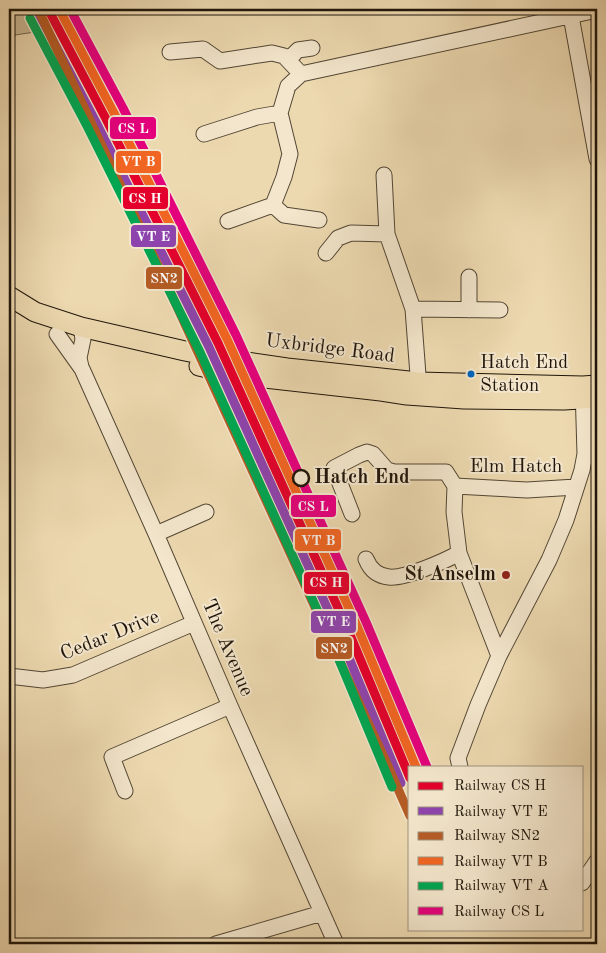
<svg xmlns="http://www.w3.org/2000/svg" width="606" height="953" font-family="'Old Standard TT',serif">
  <rect width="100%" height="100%" fill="#edd9b0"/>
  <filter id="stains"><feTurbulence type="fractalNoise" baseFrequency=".004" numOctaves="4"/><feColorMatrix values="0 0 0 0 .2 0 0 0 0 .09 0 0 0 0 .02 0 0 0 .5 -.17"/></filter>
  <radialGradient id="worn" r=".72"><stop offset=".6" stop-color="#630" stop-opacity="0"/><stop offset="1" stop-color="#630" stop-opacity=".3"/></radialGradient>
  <!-- green -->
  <path fill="#cab894" stroke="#74664f" d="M9,9h19l13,22 -32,5z"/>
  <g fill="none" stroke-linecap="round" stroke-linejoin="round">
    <defs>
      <path id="minor" d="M571,16l26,143
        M170,52l33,-3 17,12 52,-8 12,3 17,18
        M288,60l10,-10 14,-2
        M301,74l296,-64
        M204,134l53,-17 23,-4
        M384,175l3,59 26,75 5,66v17
        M273,205l11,10 35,5
        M228,221l45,-16 11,-28 6,-23 -10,-41 8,-27 13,-12
        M326,253l12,-15 13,-5 36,1
        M469,277v33
        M413,309l87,1
        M81,327l2,12 -4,19 2,9
        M57,334l25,35 74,165 74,172 106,238
        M455,486l-1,26 5,41 40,103
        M455,486l72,4 49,-3
        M352,514l-18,-46 25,-13 8,-3 6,2 14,16 7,2h52l9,14
        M156,534l50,-22
        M366,559c4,10 11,17 23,18 15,2 56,-16 70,-24
        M9,676l34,4 30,-5 121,-52
        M460,767l-2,-9 20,-53 21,-49 50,-96 17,-40 16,-50 3,-16 -2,-67
        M125,791l-13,-34 118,-51
        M582,883l15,-22
        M216,944l106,-31"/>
      <path id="major" d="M9,296l26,16 46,15 104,24 34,7 68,10 131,14 165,4 14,-1
        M199,366l34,8 32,4 116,13 26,4 57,4 100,1 33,-2"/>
    </defs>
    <!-- minor casing -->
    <use href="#minor" stroke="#524634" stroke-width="17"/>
    <!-- major casing -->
    <use href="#major" stroke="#1f150a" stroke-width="21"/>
    <!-- minor -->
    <use href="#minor" stroke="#f3e6cc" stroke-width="15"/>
    <!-- major -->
    <use href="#major" stroke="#edd9b0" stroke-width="19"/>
    <defs>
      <path id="rail-1" d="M48,9l57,108 113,226 130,287 62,148"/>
      <path id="rail-2" d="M39,14l57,108 113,225 130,287 62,149"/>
      <path id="rail-3" d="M38,9l124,265 225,490 23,52"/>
      <path id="rail-4" d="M59,9l55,104 113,226 130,287 59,141"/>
      <path id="rail-5" d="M30,18l57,108 113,226 130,286 62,149"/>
      <path id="rail-6" d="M70,9l53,99 113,227 130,287 61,145"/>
    </defs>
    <!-- rail-1 casing -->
    <use href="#rail-1" stroke="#f3e6cc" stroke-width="12"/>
    <!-- rail-2 casing -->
    <use href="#rail-2" stroke="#f3e6cc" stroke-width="12"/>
    <!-- rail-3 casing -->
    <use href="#rail-3" stroke="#f3e6cc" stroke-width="12"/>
    <!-- rail-4 casing -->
    <use href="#rail-4" stroke="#f3e6cc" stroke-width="12"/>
    <!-- rail-5 casing -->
    <use href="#rail-5" stroke="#f3e6cc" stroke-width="12"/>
    <!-- rail-6 casing -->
    <use href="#rail-6" stroke="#f3e6cc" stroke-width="12"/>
    <!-- rail-1 -->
    <use href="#rail-1" stroke="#e4002b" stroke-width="9"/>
    <!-- rail-2 -->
    <use href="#rail-2" stroke="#8e44ad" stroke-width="9"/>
    <!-- rail-3 -->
    <use href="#rail-3" stroke="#b55b24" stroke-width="9"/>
    <!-- rail-4 -->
    <use href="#rail-4" stroke="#f26522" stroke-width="9"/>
    <!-- rail-5 -->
    <use href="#rail-5" stroke="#00a651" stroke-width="9"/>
    <!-- rail-6 -->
    <use href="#rail-6" stroke="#e5007d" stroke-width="9"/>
  </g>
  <!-- markers -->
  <circle fill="#0065bd" stroke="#f3e6cc" stroke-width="2" cx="471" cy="374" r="4.5"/>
  <circle fill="#f3e6cc" stroke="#1f150a" stroke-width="2.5" cx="301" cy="478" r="8"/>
  <circle fill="#8f2418" stroke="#f3e6cc" stroke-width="2" cx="506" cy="575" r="5"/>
  <g text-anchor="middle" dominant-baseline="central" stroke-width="4" stroke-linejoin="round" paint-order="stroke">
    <!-- bus labels -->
    <g font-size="19" fill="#1f150a" stroke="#f3e6cc" text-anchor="start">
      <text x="480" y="363">Hatch End<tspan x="480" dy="23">Station</tspan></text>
    </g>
    <!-- street labels -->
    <g font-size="20" fill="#1f150a" stroke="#f3e6cc">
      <text transform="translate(330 349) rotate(7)">Uxbridge Road</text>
      <text x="516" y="467">Elm Hatch</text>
      <text transform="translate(110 636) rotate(-22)">Cedar Drive</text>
      <text transform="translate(227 648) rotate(67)">The Avenue</text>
    </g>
    <!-- stop labels -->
    <g font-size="20" font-weight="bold" fill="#1f150a" stroke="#f3e6cc" text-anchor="start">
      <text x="314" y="478">Hatch End</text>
    </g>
    <!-- poi labels -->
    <g font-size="20" font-weight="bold" fill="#1f150a" stroke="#f3e6cc" text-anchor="end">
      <text x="496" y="575">St Anselm</text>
    </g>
  </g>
  <g stroke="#f3e6cc" stroke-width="2">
    <rect x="109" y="116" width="48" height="24" rx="5" fill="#e5007d"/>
    <rect x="115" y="150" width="47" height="24" rx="5" fill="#f26522"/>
    <rect x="122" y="186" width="47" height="24" rx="5" fill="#e4002b"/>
    <rect x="130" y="224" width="47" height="24" rx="5" fill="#8e44ad"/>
    <rect x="145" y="266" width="38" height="24" rx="5" fill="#b55b24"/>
    <rect x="290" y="494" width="47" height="24" rx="5" fill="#e5007d"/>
    <rect x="294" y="528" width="48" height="24" rx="5" fill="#f26522"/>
    <rect x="303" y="571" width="47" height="24" rx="5" fill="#e4002b"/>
    <rect x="310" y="610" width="47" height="24" rx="5" fill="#8e44ad"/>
    <rect x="315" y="636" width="38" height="24" rx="5" fill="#b55b24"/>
  </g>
  <g font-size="14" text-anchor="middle" font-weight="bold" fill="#fff">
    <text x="133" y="133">CS L</text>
    <text x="138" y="166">VT B</text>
    <text x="145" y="203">CS H</text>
    <text x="153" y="241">VT E</text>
    <text x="164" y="283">SN2</text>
    <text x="313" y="511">CS L</text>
    <text x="318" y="545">VT B</text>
    <text x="326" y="587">CS H</text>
    <text x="333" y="626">VT E</text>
    <text x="334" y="653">SN2</text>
  </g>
  <!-- margin -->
  <rect width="606" height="953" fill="none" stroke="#edd9b0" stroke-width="30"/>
  <rect x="10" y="10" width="586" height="933" fill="none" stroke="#1f150a" stroke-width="2.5"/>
  <rect x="15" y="15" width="576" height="923" fill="none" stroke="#1f150a"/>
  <!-- legend -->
  <rect x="408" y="766" width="175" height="165" fill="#f3e6cc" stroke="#9e927e"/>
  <rect x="418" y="782" width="25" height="8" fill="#e4002b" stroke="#9e927e"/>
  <text x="454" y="790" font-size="15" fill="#1f150a">Railway CS H</text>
  <rect x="418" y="807" width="25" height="8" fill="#8e44ad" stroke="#9e927e"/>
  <text x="454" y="816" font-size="15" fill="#1f150a">Railway VT E</text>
  <rect x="418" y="832" width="25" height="8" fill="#b55b24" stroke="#9e927e"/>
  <text x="454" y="840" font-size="15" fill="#1f150a">Railway SN2</text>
  <rect x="418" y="857" width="25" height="8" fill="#f26522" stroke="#9e927e"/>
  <text x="454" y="866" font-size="15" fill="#1f150a">Railway VT B</text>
  <rect x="418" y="882" width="25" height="8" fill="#00a651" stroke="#9e927e"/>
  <text x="454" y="890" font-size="15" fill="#1f150a">Railway VT A</text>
  <rect x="418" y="907" width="25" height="8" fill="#e5007d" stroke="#9e927e"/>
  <text x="454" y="916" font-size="15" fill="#1f150a">Railway CS L</text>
  <rect width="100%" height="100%" filter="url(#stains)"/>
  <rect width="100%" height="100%" fill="url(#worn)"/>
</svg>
